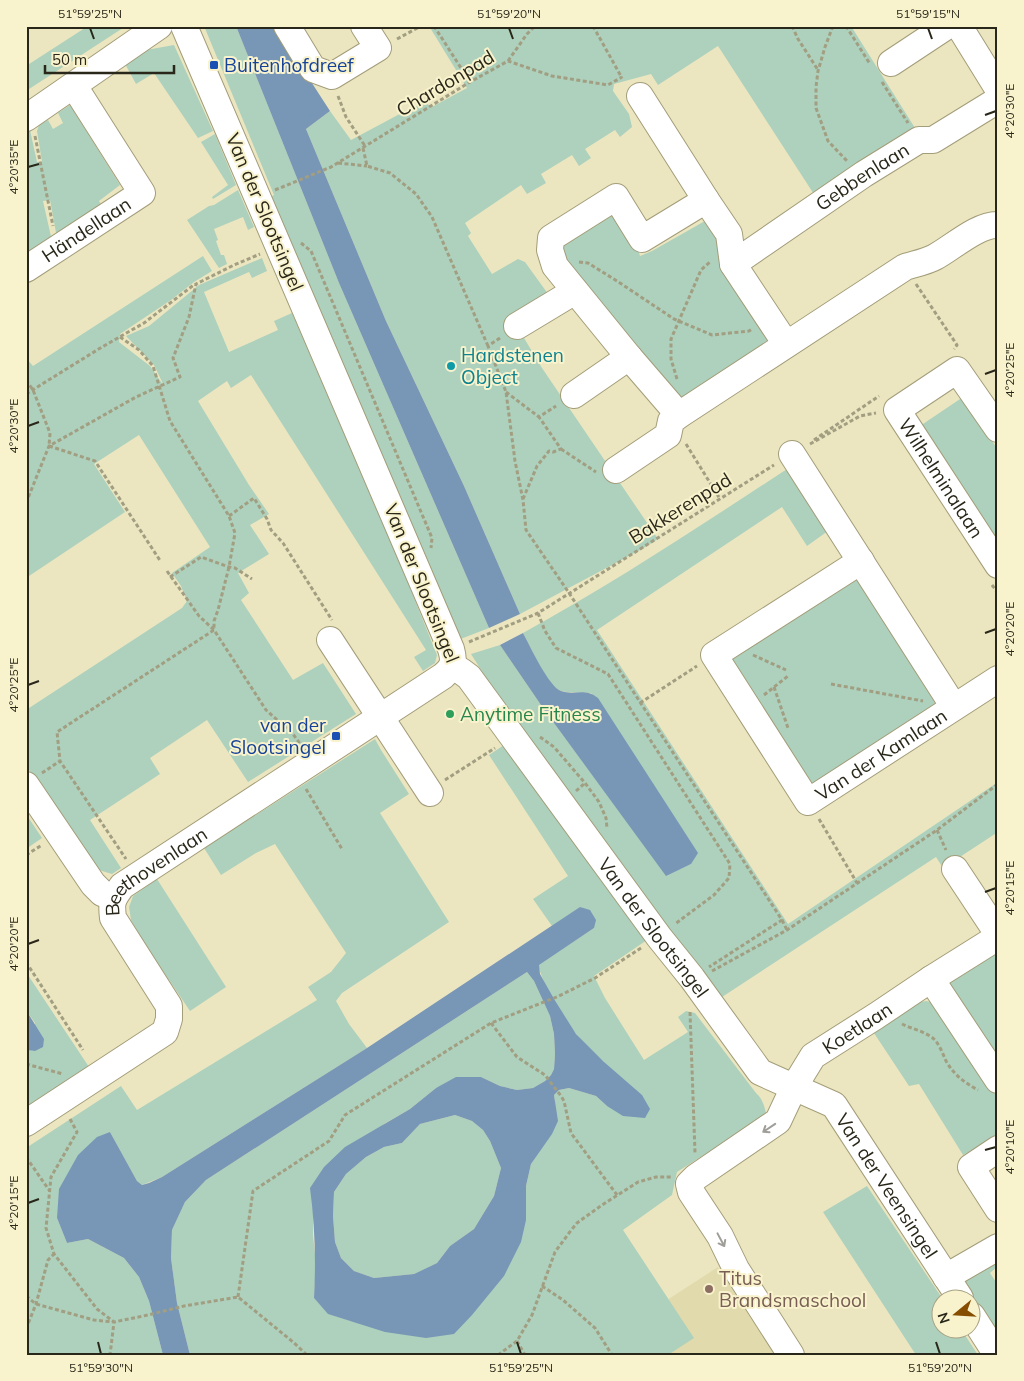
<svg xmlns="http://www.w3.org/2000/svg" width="1024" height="1381" font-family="Mulish,sans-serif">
  <rect width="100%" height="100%" fill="#ece6c0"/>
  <!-- built -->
  <path fill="#e1daad" d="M718,1267l57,88h-128l3,-44z"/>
  <!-- green -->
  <path fill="#add1bd" d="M88,26h38l-100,65v-25z
    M204,26h32l103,257 150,345 -31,12 -190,-442 6,-3z
    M429,26h422l69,110 -101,66 -101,-156 -60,39 -7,-11 -37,10 -1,7 16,23 3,13 -12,10 -5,-7 -30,19 6,9 -12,8 -7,-11 -31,19 5,9 -19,11 -6,-9 -56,38 6,10 -3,3 24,38 26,-15 7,3 26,36 -36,25 27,45 116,171 -16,10 -122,65 -56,-128 -78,-165 -80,-192 24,-18 21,29 58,-31 18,-7 3,6 37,-20z
    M174,45l39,86 -15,7 -44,-65 -18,11 -12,-22 11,-10z
    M70,105l50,80 -21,16 4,7 -46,30 -7,-38 -7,1 9,40 -26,18v-126l4,-3 7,32h5l-5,-31 2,-6 9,-5 5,9 10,-6 -5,-10z
    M215,134l21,51 -23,14 -1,-2 16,-12 -27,-43z
    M238,190l16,37 -6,3 -5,-13 -29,12 4,11 -2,1 5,14h3l3,9 -8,4 -32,-48 22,-14 5,-1z
    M615,214l22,32 3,10 12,-5 60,-34 16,25 -11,7 61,95 -92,60 -126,-146 -2,-11z
    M203,256l9,15 -18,11 -23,18 -51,34 -1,8 31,24 14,20 -10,-21 -28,-29 23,-10 50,-41 63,-27 5,13 -15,7 -3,-6 -45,20 25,60 49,-22 -4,-9 18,-8 107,248 38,94 -2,8 -12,8 -9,-14 12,-7 -175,-275 -20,13 -4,-7 -29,20 51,84 20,29 -19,11 19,29 -31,19 11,20 -8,7 52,80 30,-17 33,51 -108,68 -41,-62 -57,38 10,16 -70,46 31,48 -9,6 -10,-3 -9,-5 -18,-25 -49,-76v-55l156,-102 5,-7 -6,-15 -9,-13 38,-26 -71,-112 -45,29 31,48 -99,66v-220l7,8z
    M963,397l35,53v95l-81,-117z
    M787,469l41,62 -21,15 -25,-39 -185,123 191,294 210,-142v50l-55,36 -7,-11 -217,142 -231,-318 -17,-27 29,-9 43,63 123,167 25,-11 -100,-171c-9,-1 -23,1 -32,-3 -12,-5 -29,-44 -36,-57 91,-50 177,-107 264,-164z
    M850,579l9,2 78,125 -129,86 -83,-132z
    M375,739l6,11 28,44 -29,19 69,109 -107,71 -6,8 13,23 18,24 -205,129 -20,8 -5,-4 -27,-49 -53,86 10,25 21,-4 36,19 15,19 10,24 14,54h-137v-207l95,-62 16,24 180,-110 -9,-13 23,-15 15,-19 -71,-109 -19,9 -35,22 -17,-27z
    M504,745l143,195 -53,36 11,22 39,62 44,-28 -10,-15 8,-6 9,2 61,80c6,5 8,12 10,20l-7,7 -82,52 -5,23 -49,35 71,108 -26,17h-478l-13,-52 -6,-45 1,-28 13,-28 21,-22 321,-208 7,9 16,35 4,18 1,20 -1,15 -3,6 -6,6 -12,7 -16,2 -17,-4 -19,-9 -45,11 -26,21 -26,15 -71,90v21l3,30 -2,33 15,16 22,7 175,-101v-34l5,-22 9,-14 15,-48 -1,-7 5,-5 10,-2 27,8 11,10 -3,-44c-10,-9 -20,-18 -28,-28 -13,-16 -33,-49 -38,-69l56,-37 -13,-21 -29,19 -19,-27 35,-23 -79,-121z
    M26,814l16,24 -16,11z
    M157,879l69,108 -36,24 -44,-65 -15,-26 -2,-13 4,-11z
    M995,951l3,5v97l-8,5 -49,-85z
    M26,972l65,98 -61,38 -4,-5v-53l9,1v-28l-9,-13z
    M926,1001l10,2 62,96v36l-35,20 -44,-71 -10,2 -37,-56 39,-26z
    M455,1115l17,6 11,9 7,11 11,27 -7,28 -20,33 -24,17 -13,17 -23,11 -40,4 -20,-7 -13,-13 -6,-16 -2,-26 1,-24 12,-18 20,-17 18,-10 18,-4 18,-19z
    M867,1186l75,112v30l19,1 17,26h-62l-93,-143z
    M993,1262l5,4 -8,7 8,12v58l-39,-58z"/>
  <!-- water -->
  <path fill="#7896b6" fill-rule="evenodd" d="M236,26h39l55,85 -24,18 80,192 78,165 56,128 -31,14 -150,-345z
    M523,633c7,13 26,54 38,58 14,5 23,-4 37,7l100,155 -7,11 -25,12 -123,-168 -43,-63z
    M580,907l10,3 6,10 -2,8 -55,37 1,9 14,25 22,35 28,28 38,33 8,14 -5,9 -22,-2 -16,-10 -11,-10 -27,-8 -10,2 -5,5 4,26 -6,13 -21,30 -5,22v34l-5,22 -17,34 -32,39 -18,19 -28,4 -41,-6 -57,-18 -14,-16c2,-37 1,-73 -4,-110l14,-21 21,-20 65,-38 26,-21 20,-11h25l19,9 17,4 16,-2 12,-7 6,-6 3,-6 1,-15 -1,-20 -4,-18 -16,-35 -7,-9 -321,208 -21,22 -13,28 -1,28 6,45 13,52h-27l-14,-54 -10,-24 -15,-19 -36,-19 -21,4 -10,-25 2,-29 19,-34 19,-18 13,-5 27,49 5,4 7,-2 13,-6 205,-129zM455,1115l17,6 11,9 7,11 11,27 -7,28 -20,33 -24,17 -13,17 -23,11 -40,4 -20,-7 -13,-13 -6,-16 -2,-26 1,-24 12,-18 20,-17 18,-10 18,-4 18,-19z
    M26,1010l18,29 -1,8 -8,4 -9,-1z"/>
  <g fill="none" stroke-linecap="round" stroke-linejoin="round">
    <defs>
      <g id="minor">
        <path d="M287,26l26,43 19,7 46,-28 -14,-22"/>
        <path d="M959,26l39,63"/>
        <path d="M891,63l56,-37"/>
        <path d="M640,96l66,104 23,34 4,30 53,80"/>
        <path d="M26,118l133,-92"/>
        <path id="s1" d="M733,264l131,-90 55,-34h14l65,-40"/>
        <path id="s2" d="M26,269l116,-76 -68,-107"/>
        <path d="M517,326l58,-35"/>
        <path d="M574,395l55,-38"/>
        <path d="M679,415l-50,-58 -74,-91 -5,-16 1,-12 65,-41 26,42 64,-39"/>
        <path id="s3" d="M998,429l-41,-59 -60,40 101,155"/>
        <path d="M792,454l162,253"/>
        <path d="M616,470l52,-35 3,-14 8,-6 226,-148c9,-3 21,-5 30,-10 17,-9 43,-33 63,-32"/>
        <path id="s4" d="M861,561l-147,94 94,147 190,-123"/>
        <path d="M330,640l100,153"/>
        <path id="s5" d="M452,667l9,4 8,6 190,260 33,41 68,94 74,33 126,193"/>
        <path d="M26,785l67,99 9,9 12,5"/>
        <path d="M955,869l43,65"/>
        <path d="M931,979l67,101"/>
        <path id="s6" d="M26,1123l139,-91 4,-13v-13l-56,-88c-2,-17 -1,-18 9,-32l321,-210c10,-9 12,-13 8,-27l-267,-623"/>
        <path d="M998,1149l-27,18 27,42"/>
        <path d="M946,1277l52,-30"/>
        <path d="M972,1316l25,39"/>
        <path id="s7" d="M791,1355l-55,-86 -16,-33 -29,-44 -2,-8 7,-7 82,-56 16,-34 19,-31 63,-40 55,-37 67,-42"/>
      </g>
    </defs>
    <!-- minor casing -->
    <use href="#minor" stroke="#a39d79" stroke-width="28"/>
    <!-- path -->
    <path stroke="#a29e81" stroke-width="3" stroke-dasharray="4 2.5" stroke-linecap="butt" d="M434,26l36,56
      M593,26l29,52
      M792,26l6,13 20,31
      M833,26l-8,21 -7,24 -2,16v21l12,33 19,20
      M846,26l24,38
      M397,39l24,-13
      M508,61l19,-27 8,-8
      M882,82l26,41
      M338,96l8,21 19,29
      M35,136l18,90
      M363,148l4,18 23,7 26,21 16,23 56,129
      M338,163l29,3
      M275,190l56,-23 139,-85 38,-21 44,15 56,9 14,-8
      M301,243l10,8 121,287 -1,10
      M579,262l9,1 29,18 57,38 38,16 37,-4 3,-2
      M916,284l41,61 -3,4
      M120,337l19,13 14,16 17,55 59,95 6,17 -6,34 -11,43 -4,11v9l-157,102 3,29 66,98
      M500,338l-12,8 18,46 9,69 8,39 3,30 43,63 213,327 -73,47
      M677,379l-6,-20v-20l30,-69 10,-9
      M26,380l7,10 17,43 -1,13 46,15 66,101
      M506,392l33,25 17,-11
      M26,394l76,-47 42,-24 51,-39
      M814,440l65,-44
      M686,444l34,55
      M810,444l50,-28 16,-3
      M561,449l35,23
      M523,499l14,-33 12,-15 4,1 8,-3 -22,-32
      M26,503l23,-57 87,-49 44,-20 -7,-19 16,-41 7,-33 38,-19 26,-11
      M229,516l25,-18 13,21 4,11 12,13 49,77
      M167,571l32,45 15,14 52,80 27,24 8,11
      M170,577l31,-20 28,10 6,1 17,11
      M992,585l6,8
      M538,613l7,18 11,17 52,26 122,190 -1,14 -15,17 -39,29
      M469,642l69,-29 236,-148
      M753,655l33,15
      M831,684l92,17
      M774,687l14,41
      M764,695l24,-19
      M640,703l57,-37
      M540,737l14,10 31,36 14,19 7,16 1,10
      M42,773l18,-12
      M445,780l50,-32
      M306,789l36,60
      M576,791l9,-8
      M819,819l38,64
      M937,830l9,20
      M26,855l16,-10
      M782,920l5,10
      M26,962l57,88
      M712,971l75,-41 150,-100 61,-46
      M690,1012l5,141
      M491,1023l26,34 28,18 16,21 3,5 7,32 46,62
      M902,1024c10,5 25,8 33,16 5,6 8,14 11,21 8,14 19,22 32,29
      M26,1064l37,10
      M70,1119l7,13 -26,45 -5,51 8,26 43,55 17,13 -4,33
      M26,1157l23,33
      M542,1286l21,14 32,28 17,27
      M26,1296l10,8 58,16 20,2 34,-7 36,-9 54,-9 55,45 14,13
      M238,1297l15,-106 76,-50 16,-26 146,-92 68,-27 36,-18 46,-30
      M26,1329l10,-25 12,-44 6,-6
      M517,1341l8,14
      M498,1355l19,-14 15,-26 23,-63 14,-19 8,-10 25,-18 36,-23 18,-5h15"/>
    <!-- minor -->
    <use href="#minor" stroke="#fff" stroke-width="26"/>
  </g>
  <!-- one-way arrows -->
  <defs><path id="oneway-shaft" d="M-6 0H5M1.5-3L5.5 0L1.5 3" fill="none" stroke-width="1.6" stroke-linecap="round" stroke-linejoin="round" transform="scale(1.25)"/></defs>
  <g stroke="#9f9e98">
    <use href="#oneway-shaft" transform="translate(769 1128) rotate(146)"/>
    <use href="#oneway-shaft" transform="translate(721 1240) rotate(62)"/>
  </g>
  <!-- ticks -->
  <path fill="none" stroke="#292719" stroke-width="2" d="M90,28l4,11M509,28l4,11M928,28l4,11M985,115l11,-4M28,167l11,-3M985,374l11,-4M28,426l11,-4M985,633l11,-4M28,685l11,-4M985,892l11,-4M28,944l11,-4M985,1150l11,-3M28,1203l11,-4M98,1342l3,12M517,1342l4,12M936,1342l4,12"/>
  <!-- markers -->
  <g fill="#1a4fb4" stroke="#f9f3cd" stroke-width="2">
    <rect x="209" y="60" width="10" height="10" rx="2.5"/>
    <rect x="331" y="731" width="10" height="10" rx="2.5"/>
  </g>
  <circle fill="#0f9aa8" stroke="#f9f3cd" stroke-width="2" cx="451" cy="366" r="5"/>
  <circle fill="#2e9e5b" stroke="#f9f3cd" stroke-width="2" cx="450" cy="714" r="5"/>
  <circle fill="#8d6e63" stroke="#f9f3cd" stroke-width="2" cx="709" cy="1289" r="5"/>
  <g text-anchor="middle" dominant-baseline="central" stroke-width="4" stroke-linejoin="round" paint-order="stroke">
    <!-- transit labels -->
    <g font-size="19" fill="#164399" stroke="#f9f3cd" text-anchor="start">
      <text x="224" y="65">Buitenhofdreef</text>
      <text x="326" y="725" text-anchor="end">van der<tspan x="326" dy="22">Slootsingel</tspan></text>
    </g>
    <!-- street labels -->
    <g font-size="19" fill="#292719" stroke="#f9f3cd">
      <text transform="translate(445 83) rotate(-31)">Chardonpad</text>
      <text stroke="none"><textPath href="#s1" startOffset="156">Gebbenlaan</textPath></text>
      <text transform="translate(265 212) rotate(67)">Van der Slootsingel</text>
      <text stroke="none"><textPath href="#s2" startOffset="72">Händellaan</textPath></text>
      <text stroke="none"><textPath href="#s3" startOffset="225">Wilhelminalaan</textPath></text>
      <text transform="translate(680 508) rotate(-32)">Bakkerenpad</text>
      <text transform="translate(422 583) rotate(68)">Van der Slootsingel</text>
      <text stroke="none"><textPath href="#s4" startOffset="436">Van der Kamlaan</textPath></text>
      <text stroke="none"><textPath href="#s6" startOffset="365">Beethovenlaan</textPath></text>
      <text stroke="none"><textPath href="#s5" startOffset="331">Van der Slootsingel</textPath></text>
      <text stroke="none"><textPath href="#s7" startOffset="435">Koetlaan</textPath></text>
      <text stroke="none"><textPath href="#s5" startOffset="688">Van der Veensingel</textPath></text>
    </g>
    <!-- culture labels -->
    <g font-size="19" fill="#0d838f" stroke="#f9f3cd" text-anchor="start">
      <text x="461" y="355">Hardstenen<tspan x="461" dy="22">Object</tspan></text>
    </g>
    <!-- leisure labels -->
    <g font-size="19" fill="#27864d" stroke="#f9f3cd" text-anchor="start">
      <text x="460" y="714">Anytime Fitness</text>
    </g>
    <!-- education labels -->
    <g font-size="19" fill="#785e54" stroke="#f9f3cd" text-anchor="start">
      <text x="719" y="1278">Titus<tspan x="719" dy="22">Brandsmaschool</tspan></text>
    </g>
  </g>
  <!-- border -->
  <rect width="1024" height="1381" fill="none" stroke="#f9f3cd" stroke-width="55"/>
  <!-- north arrow -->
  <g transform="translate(956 1314) rotate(252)"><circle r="24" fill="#f9f3cd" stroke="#a6a185"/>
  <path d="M0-4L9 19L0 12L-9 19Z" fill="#864d00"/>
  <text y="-8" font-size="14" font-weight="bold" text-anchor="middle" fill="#292719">N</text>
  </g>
  <!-- scale -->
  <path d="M45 65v8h129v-8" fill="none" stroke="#292719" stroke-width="2.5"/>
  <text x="52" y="65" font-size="15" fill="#292719" stroke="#f9f3cd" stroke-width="4" paint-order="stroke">50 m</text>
  <rect x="28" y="28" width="968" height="1326" fill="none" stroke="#292719" stroke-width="2"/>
  <g font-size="12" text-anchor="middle" fill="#292719">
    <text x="90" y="18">51°59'25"N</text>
    <text x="509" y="18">51°59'20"N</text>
    <text x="928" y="18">51°59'15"N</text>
    <text transform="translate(1010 111) rotate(-90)" y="4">4°20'30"E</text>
    <text transform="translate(14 167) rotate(-90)" y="4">4°20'35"E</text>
    <text transform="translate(1010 370) rotate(-90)" y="4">4°20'25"E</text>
    <text transform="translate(14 426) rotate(-90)" y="4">4°20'30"E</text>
    <text transform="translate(1010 629) rotate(-90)" y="4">4°20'20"E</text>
    <text transform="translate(14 685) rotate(-90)" y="4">4°20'25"E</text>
    <text transform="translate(1010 888) rotate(-90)" y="4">4°20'15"E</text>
    <text transform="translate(14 944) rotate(-90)" y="4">4°20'20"E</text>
    <text transform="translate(1010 1147) rotate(-90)" y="4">4°20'10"E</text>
    <text transform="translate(14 1203) rotate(-90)" y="4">4°20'15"E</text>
    <text x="101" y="1372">51°59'30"N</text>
    <text x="521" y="1372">51°59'25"N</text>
    <text x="940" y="1372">51°59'20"N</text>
  </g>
</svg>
